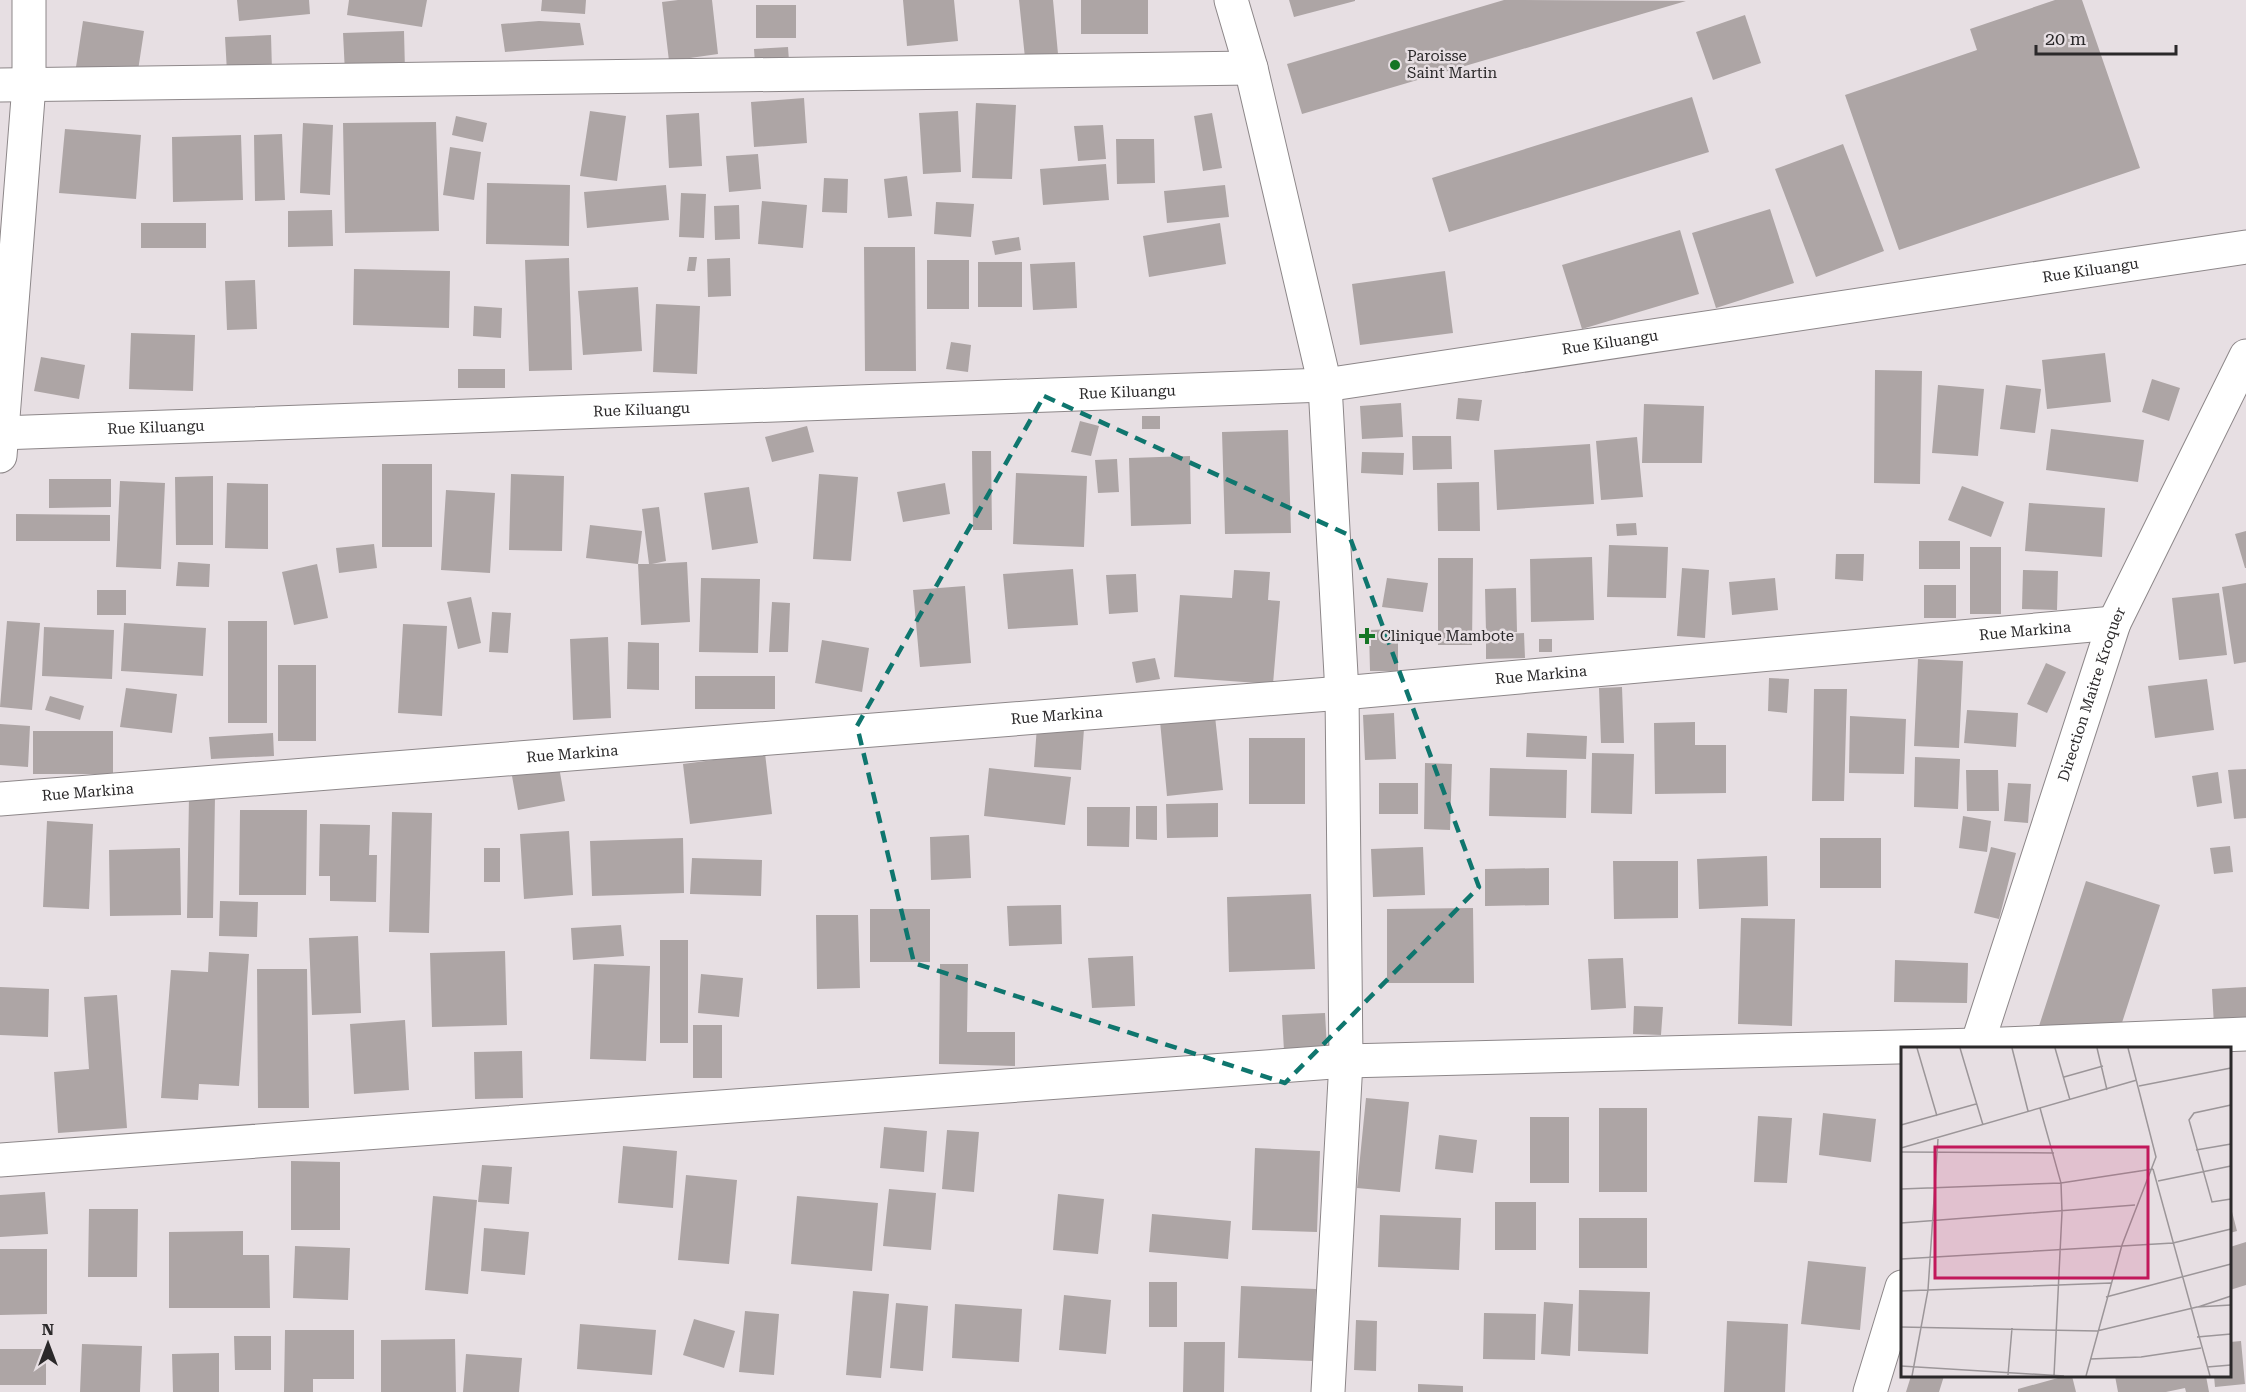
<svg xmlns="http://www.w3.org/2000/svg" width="2246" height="1392" font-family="'Roboto Serif',serif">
  <rect width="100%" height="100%" fill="#e7dfe3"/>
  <!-- building -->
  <path fill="#ada5a5" d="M237,0h72l1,14 -71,7z
    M349,0h78l-5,27 -75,-12z
    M542,0h44l-1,14 -44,-3z
    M678,0h34l6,54 -49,7 -7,-59z
    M903,0h51l4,41 -51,5z
    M1019,0h34l5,54 -33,4z
    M1081,0h67v34h-67z
    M1289,0h66v1l-61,16z
    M1504,0l182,1 -384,113 -15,-50z
    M2055,0h27l58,168 -241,82 -54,-155 132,-45 -7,-21z
    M756,5h40v33h-40z
    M1745,15l16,48 -48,17 -17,-48z
    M83,21l61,10 -7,46 -61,-10z
    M539,21l41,2 4,22 -79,7 -4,-28z
    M404,31l1,40 -60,2 -2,-40z
    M271,35l1,36 -45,1 -2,-35z
    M788,47l1,14 -34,3 -1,-15z
    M1692,97l17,55 -260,80 -17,-54z
    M804,98l3,45 -53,4 -3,-45z
    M976,103l40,2 -4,74 -40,-1z
    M590,111l36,5 -9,65 -37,-5z
    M958,111l3,61 -38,2 -4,-61z
    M699,113l3,53 -33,2 -3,-53z
    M1212,113l10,55 -19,3 -9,-55z
    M456,116l31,7 -4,19 -31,-7z
    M436,122l3,109 -94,2 -2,-110z
    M303,123l30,2 -3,70 -30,-2z
    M1103,125l3,34 -28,2 -4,-35z
    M65,129l76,6 -5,64 -77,-6z
    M282,134l3,66 -30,1 -1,-66z
    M241,135l2,65 -70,2 -1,-65z
    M1116,139h38l1,44 -38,1z
    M1843,144l41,107 -68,26 -41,-108z
    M450,147l31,5 -7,48 -31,-5z
    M758,154l3,35 -32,3 -3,-36z
    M1106,164l3,36 -66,5 -3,-36z
    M907,176l5,40 -24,2 -4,-39z
    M824,178l24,1 -1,34 -25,-1z
    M487,183l83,2 -1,61 -83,-2z
    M666,185l3,35 -82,8 -3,-36z
    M1225,185l4,32 -62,6 -3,-32z
    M681,193l25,1 -2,44 -25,-1z
    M762,201l45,4 -4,43 -45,-4z
    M936,202l38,2 -3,33 -37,-3z
    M739,205l1,34 -25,1 -1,-34z
    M1770,209l24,74 -78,25 -24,-75z
    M332,210l1,36 -45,1v-36z
    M141,223h65v25h-65z
    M1220,223l6,41 -77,13 -6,-41z
    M1680,230l19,64 -117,35 -20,-64z
    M1019,237l2,13 -26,5 -3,-14z
    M864,247h51l1,124h-51z
    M689,257h8l-2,14h-8z
    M569,258l3,112 -43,1 -4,-111z
    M730,258l1,38 -23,1 -1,-38z
    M927,260h42v49h-42z
    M978,262h44v45h-44z
    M1075,262l2,46 -44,2 -3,-46z
    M354,269l96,2 -1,57 -96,-3z
    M1445,271l8,62 -93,12 -8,-61z
    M255,280l2,49 -30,1 -2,-49z
    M638,287l4,64 -59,4 -5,-64z
    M656,304l44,2 -3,68 -44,-2z
    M474,306l28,2 -1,30 -28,-2z
    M131,333l64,2 -2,56 -64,-2z
    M951,342l20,3 -3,27 -22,-3z
    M2105,353l6,49 -64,7 -5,-49z
    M41,357l44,8 -6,34 -45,-8z
    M458,369h47v19h-47z
    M1875,370l47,1 -2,113 -46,-1z
    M2152,379l28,9 -11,33 -27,-9z
    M1938,385l46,4 -6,67 -46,-3z
    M2006,385l35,4 -6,44 -35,-4z
    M1458,398l24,2 -3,21 -23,-2z
    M1401,403l2,34 -41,2 -2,-33z
    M1644,404l60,2 -2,57h-60z
    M1142,416h18v13h-18z
    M1080,421l19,5 -8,30 -20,-4z
    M807,426l7,26 -42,10 -7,-25z
    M2051,429l93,11 -6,42 -92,-12z
    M1288,430l3,103 -66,1 -3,-102z
    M1412,436h39l1,33 -39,1z
    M1637,437l6,60 -42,3 -5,-59z
    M1590,444l4,60 -97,6 -3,-60z
    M972,451h19l1,79h-19z
    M1362,452l42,1 -1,22 -42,-2z
    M1190,456l1,68 -60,2 -2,-68z
    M1117,459l2,33 -21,1 -3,-33z
    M382,464h50v83h-50z
    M1016,473l71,3 -3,71 -71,-3z
    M511,474l53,2 -2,75 -53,-1z
    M819,474l39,3 -7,84 -38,-2z
    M213,476v69h-37l-1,-68z
    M49,479h62v28l-62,1z
    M120,481l45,2 -4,86 -45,-2z
    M1479,482l1,49h-42l-1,-48z
    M227,483l41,1v65l-43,-1z
    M945,483l5,31 -47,8 -6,-30z
    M1962,486l42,16 -13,35 -43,-17z
    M749,487l9,56 -46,7 -8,-57z
    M446,490l49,3 -5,80 -49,-3z
    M2029,503l76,5 -3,49 -77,-6z
    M659,507l7,54 -14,3 35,-2 3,60 -49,3 -3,-61h11l-7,-55z
    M16,514l94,1v26h-94z
    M1636,523l1,12 -20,1 -1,-12z
    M590,525l52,6 -4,33 -52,-6z
    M2246,531v37h-1l-10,-34z
    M1919,541h41v28h-41z
    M374,544l3,24 -38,5 -3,-25z
    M1609,545l59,2 -2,51 -59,-1z
    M1970,547h31v67h-31z
    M1836,554h28l-1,27 -28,-2z
    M1592,557l2,63 -63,2 -1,-63z
    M1438,558h35l-1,87h-34z
    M178,562l32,2 -1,23 -33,-1z
    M317,564l11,54 -34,7 -12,-53z
    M1682,568l27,2 -4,68 -28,-2z
    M1073,569l5,56 -70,4 -5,-55z
    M1234,570l36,2 -2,28 12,1 -7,83 -99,-7 6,-82 52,3z
    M2023,570l35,1 -1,39 -35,-1z
    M1136,574l2,38 -29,2 -3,-39z
    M701,578l59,1 -2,74 -59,-1z
    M1387,578l41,5 -5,29 -41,-5z
    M1775,578l3,32 -46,5 -3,-33z
    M2246,583v79l-12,2 -12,-77z
    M1924,585h32v33h-32z
    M965,586l6,77 -51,4 -7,-77z
    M1516,588l1,44h-31l-1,-43z
    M97,590h29v25h-29z
    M2219,593l8,62 -48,5 -7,-62z
    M471,597l10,46 -23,6 -11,-47z
    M772,602l18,1 -2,49h-19z
    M492,612l19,1 -3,40 -19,-1z
    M7,621l33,2 -8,87 -32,-3z
    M228,621h39v102h-39z
    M124,623l82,5 -3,48 -82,-5z
    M403,624l44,2 -5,90 -44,-3z
    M44,627l70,3 -2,49 -70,-3z
    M1398,629v42h-28l-1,-41z
    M1524,633l1,25 -39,1v-24z
    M608,637l3,81 -38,2 -3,-81z
    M1539,639h13v13h-13z
    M822,640l47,8 -7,44 -47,-9z
    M628,642l31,1v47l-32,-1z
    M1155,658l5,21 -24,4 -4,-21z
    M1918,659l45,2 -4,87 -45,-2z
    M2046,663l20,9 -19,41 -20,-9z
    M278,665h38v76h-38z
    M695,676h80v33h-80z
    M1769,678l20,1 -2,34 -19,-2z
    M2207,679l7,51 -59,8 -7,-52z
    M1622,687l2,56h-23l-2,-55z
    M126,688l51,6 -5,39 -52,-6z
    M1814,689h33l-3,112h-32z
    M50,696l34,10 -4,14 -35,-10z
    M1967,710l51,3 -2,34 -52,-4z
    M1394,713l2,46 -31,1 -2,-45z
    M1215,716l8,74 -56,6 -7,-75z
    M1850,716l56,3 -2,55 -55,-1z
    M1695,722v23h31v48l-71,1 -1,-71z
    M0,724l30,2 -2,41 -28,-2z
    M1037,726l47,3 -3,41 -47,-3z
    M33,731h80v43h-80z
    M273,733l1,23 -63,3 -2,-22z
    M1527,733l60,3 -1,23 -60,-2z
    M1249,738h56v66h-56z
    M765,753l7,61 -82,10 -7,-60z
    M1592,753l42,1 -2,60 -41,-1z
    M1915,757l45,2 -2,50 -44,-2z
    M1425,763l27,1 -2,66 -26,-1z
    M559,767l6,34 -47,9 -6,-34z
    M989,768l82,9 -6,48 -81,-9z
    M1490,768l77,2 -1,48 -77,-2z
    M2246,769v49l-12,1 -6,-49z
    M1966,770h32l1,41h-32z
    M2218,772l4,31 -25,4 -5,-31z
    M1379,783h39v31h-39z
    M2008,783l23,1 -3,39 -24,-2z
    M189,796h26l-2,122h-26z
    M1218,803v34l-51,1 -1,-34z
    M1136,806h21v34l-21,-1z
    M1087,807h43l-1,40 -42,-1z
    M240,810h67l-1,85h-67z
    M392,812l40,1 -3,120 -40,-1z
    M1963,816l28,5 -4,31 -28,-4z
    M47,821l46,3 -4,85 -46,-2z
    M320,824l50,1 -1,30h8l-1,47 -46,-1v-25h-11z
    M569,831l4,64 -49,4 -4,-65z
    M969,835l2,43 -40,2 -1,-43z
    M683,838l1,55 -92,3 -2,-55z
    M1820,838h61v50h-61z
    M2230,846l3,26 -19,2 -4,-26z
    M1423,847l2,48 -52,2 -2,-48z
    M1991,847l25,6 -17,66 -25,-6z
    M180,848l1,67 -71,1 -1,-66z
    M484,848h16v34h-16z
    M1767,856l1,50 -69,3 -2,-50z
    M692,858l70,2 -1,36 -71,-2z
    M1613,861h65v57l-64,1z
    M1549,868v37l-64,1v-37z
    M2086,881l74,24 -41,127 -80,-6z
    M1311,894l4,75 -86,3 -2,-75z
    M220,901l38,1 -1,35 -38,-1z
    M1061,905l1,39 -53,2 -2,-40z
    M1473,908l1,75h-87v-74z
    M870,909h60v53h-60z
    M816,915h42l2,73 -43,1z
    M1741,918l54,1 -3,107 -54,-2z
    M621,925l3,31 -51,4 -2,-32z
    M358,936l3,77 -49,2 -3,-77z
    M660,940h28v103h-28z
    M505,951l2,74 -75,2 -2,-74z
    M209,952l40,2 -10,132 -40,-2 -1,16 -37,-2 10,-128 37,2z
    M1133,956l2,50 -43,2 -4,-50z
    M1623,958l3,50 -35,2 -3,-51z
    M1895,960l73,3 -1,40 -73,-1z
    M594,964l56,2 -4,95 -56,-2z
    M940,964h28l-1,68h48v34l-76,-2z
    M257,969h50l2,139h-51z
    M701,974l42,4 -4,39 -41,-4z
    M0,987l49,2 -1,48 -48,-2z
    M2246,987v38l-32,1 -2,-37z
    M117,995l10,133 -69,5 -4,-61 35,-3 -5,-72z
    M1634,1006l29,1 -2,28 -28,-1z
    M1325,1013l2,35 -43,3 -2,-36z
    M405,1020l4,70 -55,4 -4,-70z
    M693,1025h29v53h-29z
    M522,1051l1,47 -48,1 -1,-47z
    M1366,1098l43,4 -9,90 -43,-4z
    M1599,1108h48v84h-48z
    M1823,1113l53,6 -5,43 -52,-7z
    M1758,1116l34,2 -5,65 -33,-1z
    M1530,1117h39v66h-39z
    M884,1127l43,4 -3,41 -44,-4z
    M947,1130l32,2 -5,60 -32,-3z
    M1439,1135l38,5 -4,33 -38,-4z
    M623,1146l54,5 -4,57 -55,-5z
    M1255,1148l65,3 -3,81 -65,-2z
    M291,1161l49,1v68h-49z
    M482,1165l30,2 -3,37 -31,-2z
    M686,1175l51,5 -8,84 -51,-4z
    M889,1189l47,4 -5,57 -48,-4z
    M45,1192l3,42 -48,3v-42z
    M1058,1194l46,5 -6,55 -45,-4z
    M433,1196l44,4 -9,94 -43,-4z
    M797,1196l81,7 -6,68 -81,-7z
    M1495,1202h41v48h-41z
    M2230,1204l7,27 -7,2z
    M89,1209h49l-1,68h-49z
    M1152,1214l79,7 -3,38 -79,-7z
    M1380,1215l81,3 -2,52 -81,-3z
    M1579,1218h68v50h-68z
    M484,1228l45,4 -4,43 -44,-4z
    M243,1231v24h26l1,53h-101v-76z
    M2246,1242v43l-16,5v-43z
    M295,1246l55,2 -2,52 -55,-2z
    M0,1249h47v65l-47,1z
    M1808,1261l58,6 -6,63 -59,-6z
    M1149,1282h28v45h-28z
    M1241,1286l75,3 -3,72 -75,-3z
    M1579,1290l71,2 -2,62 -70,-3z
    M853,1291l36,3 -8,84 -35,-3z
    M1064,1295l47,5 -5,54 -47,-4z
    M1544,1302l29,2 -3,52 -29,-2z
    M896,1303l32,3 -5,65 -33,-3z
    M955,1304l67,5 -3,53 -67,-4z
    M745,1311l34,3 -5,61 -35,-3z
    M1484,1313l52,1 -1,46 -52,-1z
    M694,1319l41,12 -11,37 -41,-13z
    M1356,1320l21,1 -1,50 -22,-1z
    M1727,1321l61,3 -3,68h-61z
    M580,1324l76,6 -4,45 -75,-6z
    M285,1330h69v49h-41v13h-29z
    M234,1336h37v34h-36z
    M455,1339l1,53h-75v-52z
    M2241,1341l4,43 -30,3 -1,-11h16v-34z
    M1184,1342h41l-1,50h-41z
    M82,1344l60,2 -2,46h-60z
    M0,1349h46v36h-46z
    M219,1353v39h-46l-1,-38z
    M466,1354l56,4 -3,34h-56z
    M1911,1376h33l-5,16h-33z
    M2065,1376h7l4,16h-58v-3z
    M2115,1376h91l3,16h-23l-1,-4 -19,4h-48z
    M1418,1384l45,2v6h-45z"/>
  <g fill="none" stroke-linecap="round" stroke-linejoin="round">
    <defs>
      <g id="minor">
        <path d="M1231,0l20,68 74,317 17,308 4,368 -18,331"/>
        <path d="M0,85l1251,-17"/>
        <path id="s1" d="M0,433l1325,-48 921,-138"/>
        <path d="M0,456l29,-371v-85"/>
        <path id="s2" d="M0,799l1342,-106 772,-70"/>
        <path id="s3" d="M1976,1048l138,-425 132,-267"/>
        <path d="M0,1160l1346,-99 631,-16 269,-11"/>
        <path d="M1870,1392l32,-105"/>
      </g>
    </defs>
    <!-- minor casing -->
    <use href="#minor" stroke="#8d8789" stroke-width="35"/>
    <!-- minor -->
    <use href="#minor" stroke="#fff" stroke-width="33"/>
  </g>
  <!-- marked area -->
  <path fill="none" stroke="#0f766e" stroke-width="4.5" stroke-dasharray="12 8" stroke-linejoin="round" d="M1044,396l305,139 130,352 -194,196 -371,-120 -57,-237z"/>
  <!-- markers -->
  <g fill="#157525" stroke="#e7dfe3" stroke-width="2">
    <circle cx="1395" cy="65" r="6"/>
    <path d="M1364 627h6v6h6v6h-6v6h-6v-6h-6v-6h6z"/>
  </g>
  <g text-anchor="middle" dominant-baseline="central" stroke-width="5" stroke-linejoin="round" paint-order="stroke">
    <!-- poi labels -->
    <g font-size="15" fill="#2b292a" stroke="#e7dfe3" text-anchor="start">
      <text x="1407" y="56">Paroisse<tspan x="1407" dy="17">Saint Martin</tspan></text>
      <text x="1380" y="636">Clinique Mambote</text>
    </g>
    <!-- street labels -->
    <g font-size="15" fill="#2b292a" stroke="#e7dfe3">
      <text stroke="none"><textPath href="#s1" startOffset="2100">Rue Kiluangu</textPath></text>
      <text stroke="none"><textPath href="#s1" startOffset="1614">Rue Kiluangu</textPath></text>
      <text stroke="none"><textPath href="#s1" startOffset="1128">Rue Kiluangu</textPath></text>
      <text stroke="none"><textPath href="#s1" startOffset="642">Rue Kiluangu</textPath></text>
      <text stroke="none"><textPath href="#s1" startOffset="156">Rue Kiluangu</textPath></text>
      <text stroke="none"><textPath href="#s2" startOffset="2032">Rue Markina</textPath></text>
      <text stroke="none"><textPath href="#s2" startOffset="1546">Rue Markina</textPath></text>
      <text stroke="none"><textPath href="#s3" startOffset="372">Direction Maitre Kroquer</textPath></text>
      <text stroke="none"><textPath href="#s2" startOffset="1060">Rue Markina</textPath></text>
      <text stroke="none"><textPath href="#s2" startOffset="574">Rue Markina</textPath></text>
      <text stroke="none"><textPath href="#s2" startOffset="88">Rue Markina</textPath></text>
    </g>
  </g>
  <!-- overview -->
  <g transform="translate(1901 1047)">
    <rect width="330" height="330" fill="#e7dfe3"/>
    <path fill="none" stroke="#9c9699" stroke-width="1.5" d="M16,1l20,68M59,1l23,77M111,1l16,63M154,1l15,52M196,1l10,42M163,30l39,-11M238,39l92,-18M330,58l-37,8 -5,7 23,82 19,-3M139,61l21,75 1,29 -8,164M0,78l75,-21M0,101l236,-68M295,103l35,-6M0,105l153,1M252,122l57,207M257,134l73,-15M0,142l160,-6 92,-14M0,176l234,-18M0,212l272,-16 58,-14M0,244l210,-8M205,250l125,-33M297,260l33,-11M0,280l196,4 100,-24 34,-2M296,290l34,-3M189,312l51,-2 60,-9M0,319l163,10M306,320l24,-2M107,328l4,-47M11,329l16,-86 10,-151M185,329l36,-131 34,-88 -28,-109"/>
    <path fill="#c2185b" fill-opacity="0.15" stroke="#c2185b" stroke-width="3" d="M34,100h213v131h-213z"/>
    <rect width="330" height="330" fill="none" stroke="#2b292a" stroke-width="3"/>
  </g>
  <!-- north arrow -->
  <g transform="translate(48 1344)" stroke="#e7dfe3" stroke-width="4.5" paint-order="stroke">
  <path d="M0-4.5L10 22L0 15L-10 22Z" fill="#2b292a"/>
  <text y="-9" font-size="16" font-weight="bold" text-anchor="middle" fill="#2b292a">N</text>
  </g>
  <!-- scale -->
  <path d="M2036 45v9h140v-9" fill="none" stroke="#2b292a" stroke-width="3"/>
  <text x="2045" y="45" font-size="18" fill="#2b292a" stroke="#e7dfe3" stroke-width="4.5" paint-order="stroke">20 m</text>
</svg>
